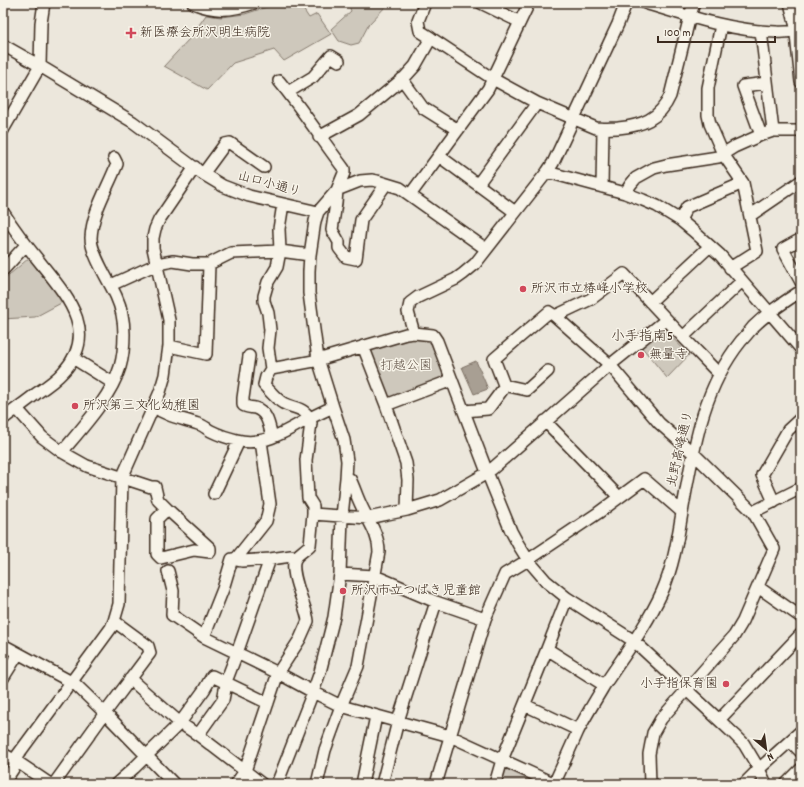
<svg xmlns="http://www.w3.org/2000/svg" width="804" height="787" font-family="Dekko,'Klee One',sans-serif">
  <rect width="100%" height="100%" fill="#ece7dc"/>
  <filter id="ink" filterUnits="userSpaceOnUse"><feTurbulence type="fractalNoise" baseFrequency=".025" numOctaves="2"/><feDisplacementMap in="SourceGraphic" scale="8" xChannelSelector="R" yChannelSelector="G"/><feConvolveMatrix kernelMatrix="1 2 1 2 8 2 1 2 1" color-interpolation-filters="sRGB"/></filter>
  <g filter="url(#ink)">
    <!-- green -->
    <path fill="#cec8bc" stroke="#84796d" d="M279,3h20l10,15 8,-4 14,20 -47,27 -10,-11 -41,13 -26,27 -43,-24 25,-27 17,-24 15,2 24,-3z
      M348,3h41l-20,21 -10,19 -8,2 -12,-4 -8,-12 20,-18z
      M29,258l34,44 -28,15 -32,2v-36l6,-8z
      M659,330l2,2 1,-1 2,2 2,-2 23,24 -22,23 -27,-33z
      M408,339h19l4,4 14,34 -56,23 -19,-48 1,-2z
      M506,764l37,20h-42z"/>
    <!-- water -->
    <path fill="#a89f93" stroke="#7c7064" d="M476,361l12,28 -14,5 -12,-27z"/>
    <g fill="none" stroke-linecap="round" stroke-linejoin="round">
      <defs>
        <path id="minor" d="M193,3c22,9 38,8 61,0
          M481,3l39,19
          M645,3c43,13 86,28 131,29 9,1 17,-1 25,-2
          M790,3l6,24v8l5,47
          M721,25l-13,63v27l2,9 13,30 20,29 14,68 -27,17
          M761,31l12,100
          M431,38l62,41 44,24
          M3,45l37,21 93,56 70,52 20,12 26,10 69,16
          M402,79l21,29 35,22
          M279,81c23,28 43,59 65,88v4l-7,17 -1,13 -4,27 7,12v6l7,9 10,2 5,-39 25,-36
          M288,92l25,-15 18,-21 8,5
          M3,130l37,-64 1,-43 3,-20
          M761,135l-18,-49 24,-3
          M319,137l40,-22 46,-38 10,-11 16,-28 -11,-7 -2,-10 7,-18
          M439,156l76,56
          M547,172l78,21 18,7 14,6 23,14 12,10 28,25 81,94
          M203,174l22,-30 5,-1 34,24
          M478,184l59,-81 59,25c8,1 15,0 22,0 23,-2 42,-9 52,-32l20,-80 4,-13
          M602,187l1,-58
          M625,193l6,-9 5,-6 18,-10 12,-3 52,-8 16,-10 27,-12 12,-4h25l3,1
          M410,195l78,-106 41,-86
          M3,212c11,17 23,33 36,49 26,33 62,71 24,111 -7,8 -17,15 -26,21 -11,9 -23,17 -34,26
          M751,215l50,-34
          M680,220l7,-13 56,-24
          M801,239l-18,10 18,33
          M3,270l23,-25
          M111,285l46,-21 16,-3 19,3h17l22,-11 49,-2 30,4
          M650,302l60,-56
          M555,316l36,-17 33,-25 59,63 36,37
          M414,333l-6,-21 2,-9 8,-6 38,-18 7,-5 12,-10 72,-92 6,-9 65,-139 8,-21
          M683,337l59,-56
          M169,346l37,8 3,-90
          M363,346l23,59 66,-25
          M249,356l-6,42v7c4,3 8,2 12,3 13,4 14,18 17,29
          M73,358l40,25
          M271,369l43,-8 92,-27 8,-1 19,2 4,6 50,131 24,59 7,13 10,16 18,21 21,17 67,43 85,79 16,15 9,9 15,25 7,15
          M504,385l23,5 21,-19
          M386,405l20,58 2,17 -1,30
          M153,406c15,11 28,12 45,18 5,1 9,5 13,7 8,4 17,7 26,9 25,7 50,-9 71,-21 8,-4 16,-8 25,-12
          M17,409l25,28 20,15 25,14 64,21h4l3,13 9,9 -10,10v35l4,4 33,-8 16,2v-4l-43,-39
          M464,411l24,-2 15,-20 1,-4 -10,-26 55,-47 6,4 55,49 49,58 34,30 60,59 21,37 -31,72 -9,15 -73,83 -8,14 -4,21 1,30
          M545,421l74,76
          M62,452c20,-24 49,-55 58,-85 3,-10 4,-22 4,-33 0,-13 -2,-25 -8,-38 -7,-15 -25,-42 -25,-58 1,-26 17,-50 26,-74l-3,-6
          M214,494l25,-53
          M774,502l-12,-27 26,-45 13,-12
          M753,512l48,-24
          M313,514l55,4 39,-8 33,-10 42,-24 10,-7 118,-104 56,-45
          M235,560l31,-39 4,-17 -9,-63
          M168,571l5,20 -1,24 32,22 74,36 35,19 28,14 109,30 105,48
          M340,574l35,2 61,26 49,17
          M758,587l43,30
          M204,637l19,-48 9,-30 10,2 28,-2 21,-3 5,2
          M3,645l72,39 30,29 69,71
          M547,649l57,36
          M3,678l15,-24
          M130,679l50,44 18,12 64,49
          M525,705l53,25
          M719,720l82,-86
          M198,735l25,-35 4,-21 10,-26 33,-94
          M790,741l11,11
          M3,754l13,7 34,23
          M3,784l12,-18 2,-10 94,-128 3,-7 5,-17 3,-126 38,-86 5,-17 4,-29v-26l-16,-72v-10l2,-9 4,-9 36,-53
          M54,784l51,-71 45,-60 -2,-7 -34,-25
          M116,784l18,-16 46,-45 24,-33 8,-14 56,27
          M236,784l9,-13 33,-98 22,-34 8,-18c-1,-14 -21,-51 -12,-64 4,-4 10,-8 14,-12l3,-31v-8l-5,-8 -2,-38 5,-37c-4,-16 -17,-14 -28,-20 -6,-3 -14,-13 -19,-18l2,-8 5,-8 -3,-21 2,-18 -2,-17 -4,-12v-5l4,-14 9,-15 3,-16 -1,-22 4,-25
          M277,784l36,-92 7,-20 14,-55 6,-43 2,-58 4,-38 1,-17 -3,-21 -11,-33 -15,-48 -9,-66v-22l1,-16 5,-34 3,-9 19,-22 23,-9 12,-1 5,1 23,7 86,61
          M317,784l8,-34 16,-44 17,-40 21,-114c0,-18 -11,-31 -18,-47 -4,-8 -7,-18 -11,-26l-4,-1
          M362,784l14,-68
          M382,784l16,-63 38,-119
          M436,784l49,-165 20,-45 23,-14 70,-47 46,-34 38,33
          M495,784l7,-24 45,-111 20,-51
          M554,784c8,-17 16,-35 24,-53 7,-14 18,-32 27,-47 20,-30 42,-59 57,-92 12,-27 16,-56 21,-85 11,-60 19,-117 58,-166 4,-4 8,-9 12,-14 14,-14 31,-25 48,-36
          M744,784l15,-15 42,-38
          M786,784l15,-15"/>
      </defs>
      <!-- minor casing -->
      <use href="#minor" stroke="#3b2a1e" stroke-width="14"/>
      <!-- minor -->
      <use href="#minor" stroke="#f7f3e8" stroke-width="11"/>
    </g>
  </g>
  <!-- markers -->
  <g fill="#d1495b" stroke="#f7f3e8" stroke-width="1.5">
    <path d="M129 27h4v4h4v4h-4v4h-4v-4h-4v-4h4z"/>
    <circle cx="523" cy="289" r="4"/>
    <circle cx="641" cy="355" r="4"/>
    <circle cx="75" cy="406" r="4"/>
    <circle cx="343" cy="591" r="4"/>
    <circle cx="726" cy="684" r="4"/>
  </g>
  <g text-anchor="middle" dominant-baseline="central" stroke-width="3" stroke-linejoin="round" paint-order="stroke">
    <!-- poi labels -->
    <g font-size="13" fill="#3b2a1e" stroke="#f7f3e8" text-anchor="start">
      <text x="140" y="33">新医療会所沢明生病院</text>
      <text x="531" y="289">所沢市立椿峰小学校</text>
      <text x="649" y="355">無量寺</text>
      <text x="83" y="406">所沢第三文化幼稚園</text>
      <text x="351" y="591">所沢市立つばき児童館</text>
      <text x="718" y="684" text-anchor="end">小手指保育園</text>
    </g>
    <!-- street labels -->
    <g font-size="13" fill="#3b2a1e" stroke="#f7f3e8">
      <text transform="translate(269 185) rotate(15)">山口小通り</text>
      <text transform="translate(681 449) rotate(-77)">北野高峰通り</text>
    </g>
    <!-- park labels -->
    <g font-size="13" fill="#605246" stroke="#f7f3e8">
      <text x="406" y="366">打越公園</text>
    </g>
    <!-- neighbourhood labels -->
    <g font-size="14" fill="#3b2a1e" stroke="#f7f3e8">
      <text x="642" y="337">小手指南5</text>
    </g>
  </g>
  <!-- margin -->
  <rect width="804" height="787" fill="none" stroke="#f7f3e8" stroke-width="16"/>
  <rect x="8" y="8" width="788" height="771" fill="none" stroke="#3b2a1e" stroke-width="1.5" filter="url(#ink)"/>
  <!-- north arrow -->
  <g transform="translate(766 749) rotate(151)" stroke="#f7f3e8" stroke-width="3" paint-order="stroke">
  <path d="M0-3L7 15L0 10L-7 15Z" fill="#3b2a1e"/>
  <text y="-6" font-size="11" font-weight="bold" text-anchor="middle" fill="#3b2a1e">N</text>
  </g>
  <!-- scale -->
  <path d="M658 36v6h117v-6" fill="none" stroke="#3b2a1e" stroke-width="2"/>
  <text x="664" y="36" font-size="12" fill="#3b2a1e" stroke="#f7f3e8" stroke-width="3" paint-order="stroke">100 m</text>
</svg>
